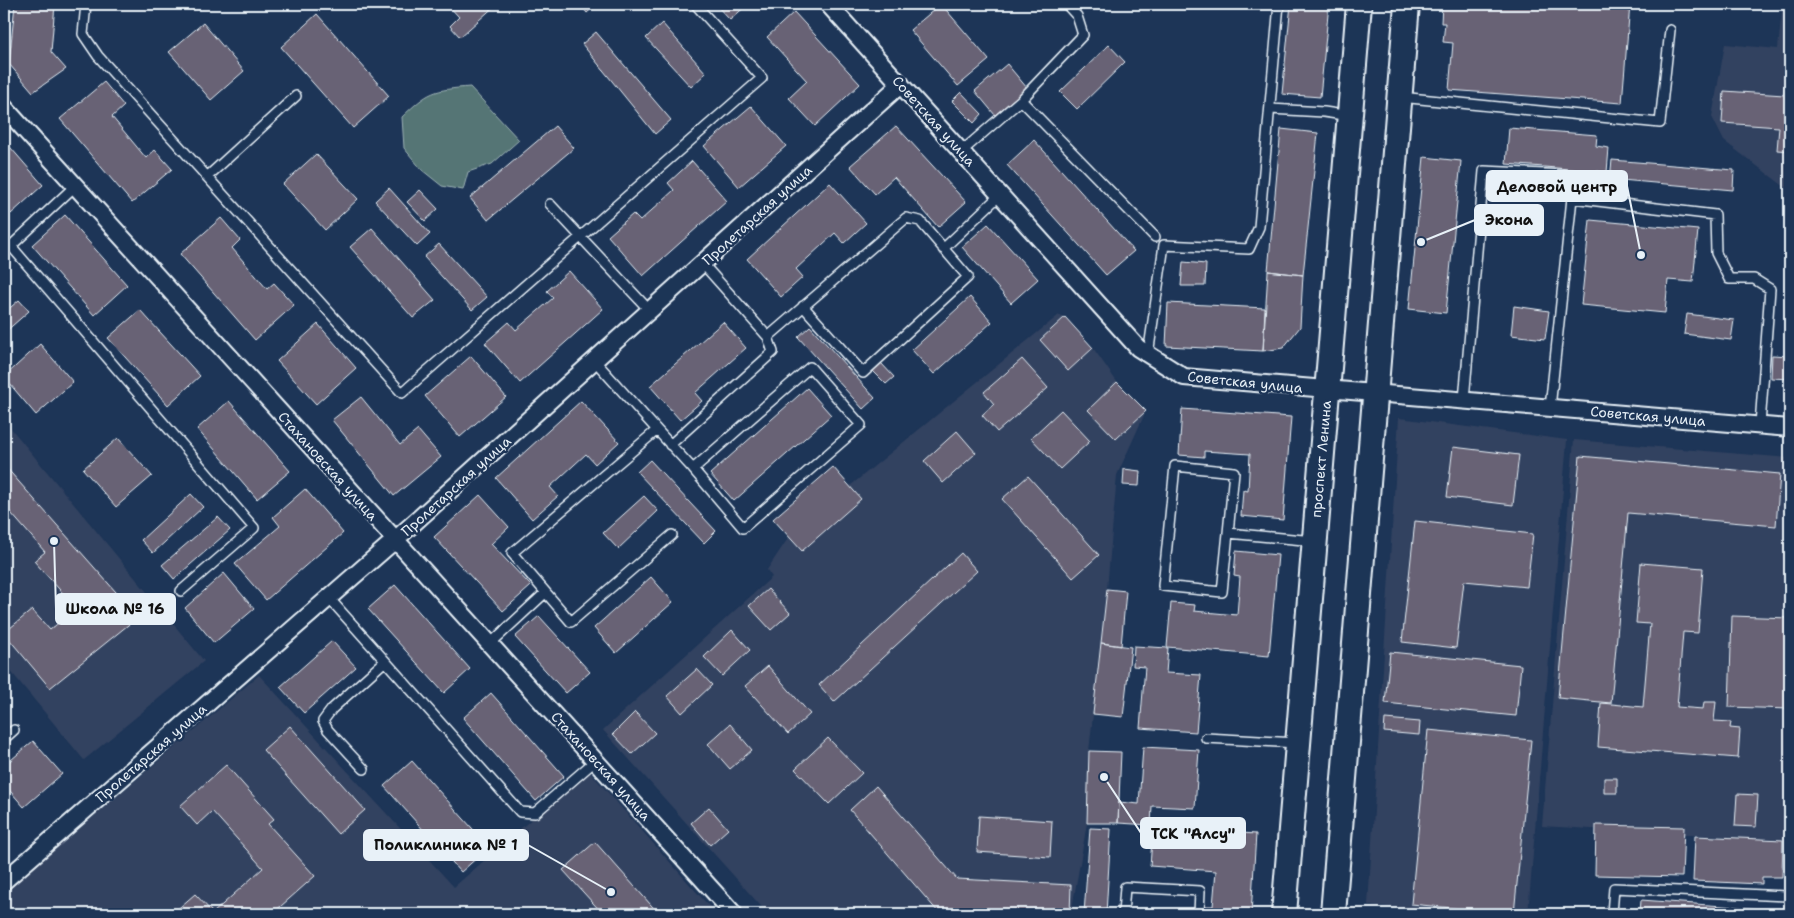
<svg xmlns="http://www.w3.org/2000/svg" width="1794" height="918" font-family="'Shantell Sans',sans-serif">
  <rect width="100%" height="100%" fill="#1d3557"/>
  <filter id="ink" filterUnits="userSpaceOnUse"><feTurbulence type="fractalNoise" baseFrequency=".02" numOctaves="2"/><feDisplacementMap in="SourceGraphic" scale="10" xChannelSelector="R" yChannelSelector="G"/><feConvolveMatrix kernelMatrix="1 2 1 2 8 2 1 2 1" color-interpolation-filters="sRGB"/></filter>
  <g filter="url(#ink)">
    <!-- built -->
    <path fill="#334260" d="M1782,9h8v179l-5,-1 -61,-46 -12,-24 13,-73 53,5z
      M1059,315l6,2 28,31 24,34 29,29 -29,64 -10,114 -18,162 -2,72 -16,91h-303l-165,-184 169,-153 -5,-7 22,-33 -16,-18 60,-52 17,19z
      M1399,418l168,22 -39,474h-68l-92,-9z
      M4,420l200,241 -120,99 -80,-97z
      M1574,440l216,18v383l-248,-15z
      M259,675l195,212 134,-117 128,144h-712v-21z"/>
    <!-- green -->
    <path fill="#547574" stroke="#9eb3b6" d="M470,87l49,53 -27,24 -24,8 -5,18 -21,-4 -20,-16 -18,-22 -2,-31c27,-26 31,-27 68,-30z"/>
    <!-- building -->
    <path fill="#676275" stroke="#e8f1f8" d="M15,4h40l-4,48 15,17 -33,23 -24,-28z
      M447,4h50l-37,33 -10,-11 9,-9z
      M580,4h17l-10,9z
      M715,4h33l-18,16z
      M941,4l48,56 -31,26 -48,-56z
      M1291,4h38l-9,93 -38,-3z
      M1442,4h188l-8,99 -173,-13 4,-47 -10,-1 2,-19h-4z
      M794,12l66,72 -45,42 -26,-28 18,-17 -40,-44z
      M317,14l72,82 -36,32 -72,-81z
      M203,23l41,48 -33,29 -42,-48z
      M662,23l44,50 -15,14 -45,-49z
      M596,32l75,88 -16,14 -73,-90z
      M1109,45l16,17 -48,47 -17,-17z
      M1787,49h3v102l-13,-1 2,-23 -57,-4 2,-32 60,4z
      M1007,64l20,24 -32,27 -20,-24z
      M104,82l20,24 -12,11 34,41 9,-8 17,19 -40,34 -72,-84z
      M961,92l21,22 -8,9 -22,-22z
      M751,106l35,40 -47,41 -35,-41z
      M555,126l19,22 -86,72 -18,-22z
      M896,126l70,76 -28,25 -44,-50 -19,17 -25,-28z
      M1509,128l88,7 -1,11 13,2 -2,24 -101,-8z
      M1281,129l37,4 -15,142 -35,-4z
      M4,140l39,45 -32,29 -7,-8z
      M1034,140l100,111 -28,24 -99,-110z
      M316,154l42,45 -33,31 -42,-46z
      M1424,157l37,4 -15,152 -37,-4z
      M1612,160l122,10 -1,20 -123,-11z
      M692,161l35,40 -84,75 -35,-40 25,-22 7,7 34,-31 -6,-7z
      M830,183l36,40 -22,20 -9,-10 -39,36 7,8 -22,20 -34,-38z
      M389,188l41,46 -13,12 -42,-45z
      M420,190l18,19 -13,12 -18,-19z
      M65,215l62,70 -33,30 -62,-70z
      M221,218l19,22 -8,8 35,41 7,-6 20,22 -39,35 -75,-86z
      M1590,220l108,10 -5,52 -25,-2 -3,33 -84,-8z
      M988,224l50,55 -27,24 -49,-56z
      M372,228l63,72 -22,18 -63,-71z
      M439,244l48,53 -15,13 -48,-53z
      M1183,262l23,2 -1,22h-24z
      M569,271l34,38 -83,74 -35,-40 24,-21 7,8 37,-32 -6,-7z
      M1268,271l35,4 -3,52 -17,21 -20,3z
      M970,297l22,25 -58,52 -22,-24z
      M19,300l10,11 -25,22v-20z
      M1168,303l97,5 -2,43 -97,-5z
      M1514,306l35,5 -4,28 -34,-4z
      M140,310l60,66 -32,29 -60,-67z
      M1687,314l47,6 -3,20 -47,-6z
      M1065,317l28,31 -25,23 -28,-31z
      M723,322l23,26 -51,45 7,8 -22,19 -30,-34z
      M318,324l38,44 -40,36 -39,-43z
      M810,326l65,72 -12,11 -65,-72z
      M40,344l33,38 -37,33 -32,-38z
      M1772,355l18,1v23l-19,-1z
      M471,356l35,41 -46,40 -35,-41z
      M1022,359l26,29 -51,44 -15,-17 12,-11 -10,-12z
      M881,363l13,14 -8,7 -13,-13z
      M1117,382l29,29 -30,28 -28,-29z
      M807,388l24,27 -97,86 -24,-27z
      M361,397l39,48 18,-15 23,27 -47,39 -62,-76z
      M229,401l61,70 -33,28 -60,-70z
      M581,401l38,41 -24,22 -9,-10 -36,33 8,9 -26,23 -36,-41z
      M1182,409l109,8 -8,103 -42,-4 2,-26 5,1 2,-37 -46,-3v6l-25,-2z
      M1061,410l29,31 -30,28 -29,-31z
      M957,431l19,22 -33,30 -19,-22z
      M118,438l34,38 -36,31 -33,-38z
      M1453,447l66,8 -6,50 -66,-8z
      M1580,456l200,18 -4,52 -148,-13 -17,190 -53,-5z
      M650,460l66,71 -12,12 -67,-71z
      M4,465l134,152 -88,71 -46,-55 28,-23 18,20 26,-22 -42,-47 11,-9 -41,-47z
      M833,467l28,32 -59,52 -29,-32z
      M1124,469l16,2 -1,15 -16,-1z
      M1028,476l71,79 -26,23 -71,-79z
      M305,489l38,44 -77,67 -31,-36 45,-38 -7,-9z
      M191,494l12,13 -50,46 -12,-13z
      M480,495l29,32 -18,17 40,42 -28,25 -69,-74z
      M644,496l14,15 -40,38 -15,-16z
      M218,517l12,13 -56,49 -12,-14z
      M1415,521l118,13 -6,53 -63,-6 -8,67 -54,-6z
      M1236,551l42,4 -9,101 -102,-9 4,-44 24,2 -1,6 43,4 3,-38 -6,-1z
      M961,553l16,18 -143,131 -15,-17z
      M1641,563l62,5 -5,65 -15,-1 -6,75 26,2 1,-7h12l-2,19 17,1 -1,6 10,1 -2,29 -140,-11 3,-44 42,4 7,-83 -14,-1z
      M224,573l30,36 -40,34 -29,-35z
      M651,577l22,25 -57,51 -22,-25z
      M395,585l75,84 -26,24 -76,-84z
      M768,589l22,24 -19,17 -22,-24z
      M1107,589l19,2 -5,55 -20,-3z
      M539,616l51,56 -24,21 -51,-56z
      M1732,616l58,2v91l-61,-2z
      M732,630l18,20 -28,26 -18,-19z
      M332,641l24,26 -52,46 -24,-26z
      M1101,643l30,4 -8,70 -30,-3z
      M1134,646l34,2 -2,25 35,2 -5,57 -56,-4 5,-61 -12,-1z
      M1390,652l131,13 -5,51 -131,-13z
      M768,666l42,48 -22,20 -43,-48z
      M697,669l15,16 -30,28 -15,-17z
      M491,693l73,83 -28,25 -73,-83z
      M635,712l20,21 -23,21 -19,-20z
      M1385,719l35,3 -1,13 -35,-3z
      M730,724l22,26 -22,19 -22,-25z
      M290,726l75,84 -27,24 -75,-84z
      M1428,730l103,10 -17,174 -103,-10z
      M828,738l34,35 -33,31 -34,-35z
      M33,741l29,33 -38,33 -20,-23v-18z
      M1143,747l56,3 -4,58 -43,-2 -1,19 -33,-2 1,-21 20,2z
      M1089,751l32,1 -3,71h-31z
      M412,761l77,86 -28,25 -77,-86z
      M226,765l48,54 -6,5 47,52 -43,38h-100l23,-20 18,19 50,-45 -51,-57 -15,14 -17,-19z
      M1604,778h13v15h-13z
      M876,786l81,93 114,6 -1,29 -131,-1 -89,-103z
      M1737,794l21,1 -2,32 -21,-1z
      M709,807l19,22 -18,16 -19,-22z
      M979,816l73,5 -2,36 -73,-5z
      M1596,825l88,2 -2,50 -87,-2z
      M1153,827l103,7 -5,80h-47l1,-8h8l3,-35 -66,-5z
      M1090,828l21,1 -5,85h-22z
      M1695,836l88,4 -1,37h-20v7l-69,-3z
      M595,842l64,72h-56l-40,-44z
      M1641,900l149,11v3h-150z"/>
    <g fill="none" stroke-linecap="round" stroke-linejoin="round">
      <defs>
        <path id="lane" d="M86,4l-3,30 15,22 304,337 360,-315 -67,-74
          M1400,97l260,26 10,-93
          M1021,100l62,-65 -6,-19 -11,-12
          M1270,109l54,3 26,4
          M961,152l60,-52 134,137
          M207,177l89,-81
          M550,204l100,107
          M4,243l7,3 64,-60
          M11,246l243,282 -73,63
          M943,249l58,-55
          M703,264l65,73 138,-119 14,3 48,56 -105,96 -60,-67
          M1148,355l16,-110 85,4 10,-22 20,-223
          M595,361l62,69 -145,123 59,69 101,-87
          M1464,400l20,-229 81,4 7,23
          M1550,408l22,-210 143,17 1,38 13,26h25l16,10 -10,136
          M657,430l36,39 117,-102 51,58 -118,103 -50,-59
          M670,445l103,-93 -5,-15
          M1228,533l-6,59 -59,-6 12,-120 59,6 -6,61 86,8
          M329,598l191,214 15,1 61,-53
          M490,644l55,-51
          M1206,738l92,5
          M4,739l10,-9
          M364,769l-36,-39 -5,-9 9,-12 53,-48
          M1123,914l2,-27 75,4 -1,23
          M1612,914l2,-26 172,8 4,-3"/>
        <path id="street" d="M828,4l310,344 46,29 606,51
          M4,107l730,807
          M4,881l391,-341 506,-456"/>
        <path id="secondary" d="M1284,914l75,-910
          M1333,914l74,-910"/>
      </defs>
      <!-- lane casing -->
      <use href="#lane" stroke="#e8f1f8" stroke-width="12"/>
      <!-- street casing -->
      <use href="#street" stroke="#e8f1f8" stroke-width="20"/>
      <!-- secondary casing -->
      <use href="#secondary" stroke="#e8f1f8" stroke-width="28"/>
      <!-- lane -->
      <use href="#lane" stroke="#1d3557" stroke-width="9"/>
      <!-- street -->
      <use href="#street" stroke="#1d3557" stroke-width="16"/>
      <!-- secondary -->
      <use href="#secondary" stroke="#1d3557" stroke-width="24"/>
    </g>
  </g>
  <g text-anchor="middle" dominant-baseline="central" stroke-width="5" stroke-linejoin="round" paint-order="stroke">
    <!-- street labels -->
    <g font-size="14" fill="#e8f1f8" stroke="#1d3557">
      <text transform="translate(934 121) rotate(48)">Советская улица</text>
      <text transform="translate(757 215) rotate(-42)">Пролетарская улица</text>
      <text transform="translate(1245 382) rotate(6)">Советская улица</text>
      <text transform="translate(1648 416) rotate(5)">Советская улица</text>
      <text transform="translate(1321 459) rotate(-85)">проспект Ленина</text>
      <text transform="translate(328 466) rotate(48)">Стахановская улица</text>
      <text transform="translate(456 486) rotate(-42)">Пролетарская улица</text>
      <text transform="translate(151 753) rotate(-41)">Пролетарская улица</text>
      <text transform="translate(601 766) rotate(48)">Стахановская улица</text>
    </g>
  </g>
  <!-- callouts -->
  <path fill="none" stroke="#e8f1f8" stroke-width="2" d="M1641 255L1627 186M1421 242L1475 220M54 541L56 609M1104 777L1141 833M611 892L528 845"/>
  <g fill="#e8f1f8" stroke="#1d3557" stroke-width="2">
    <circle cx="1641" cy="255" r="5"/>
    <circle cx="1421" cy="242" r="5"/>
    <circle cx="54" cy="541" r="5"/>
    <circle cx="1104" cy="777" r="5"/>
    <circle cx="611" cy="892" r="5"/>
  </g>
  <g fill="#e8f1f8" stroke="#e8f1f8" stroke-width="2">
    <rect x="1487" y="171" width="140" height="30" rx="5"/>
    <rect x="1475" y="205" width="68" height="30" rx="5"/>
    <rect x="56" y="594" width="119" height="30" rx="5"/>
    <rect x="1141" y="818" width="104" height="30" rx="5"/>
    <rect x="364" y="830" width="164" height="30" rx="5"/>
  </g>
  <g font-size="15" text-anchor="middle" font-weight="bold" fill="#111">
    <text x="1557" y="192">Деловой центр</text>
    <text x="1509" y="225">Экона</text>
    <text x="115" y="614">Школа № 16</text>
    <text x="1193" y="839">ТСК "Алсу"</text>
    <text x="446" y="850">Поликлиника № 1</text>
  </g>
  <!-- margin -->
  <rect width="1794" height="918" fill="none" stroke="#1d3557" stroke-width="20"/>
  <rect x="10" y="10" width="1774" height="898" fill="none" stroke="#e8f1f8" stroke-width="2" filter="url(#ink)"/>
</svg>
